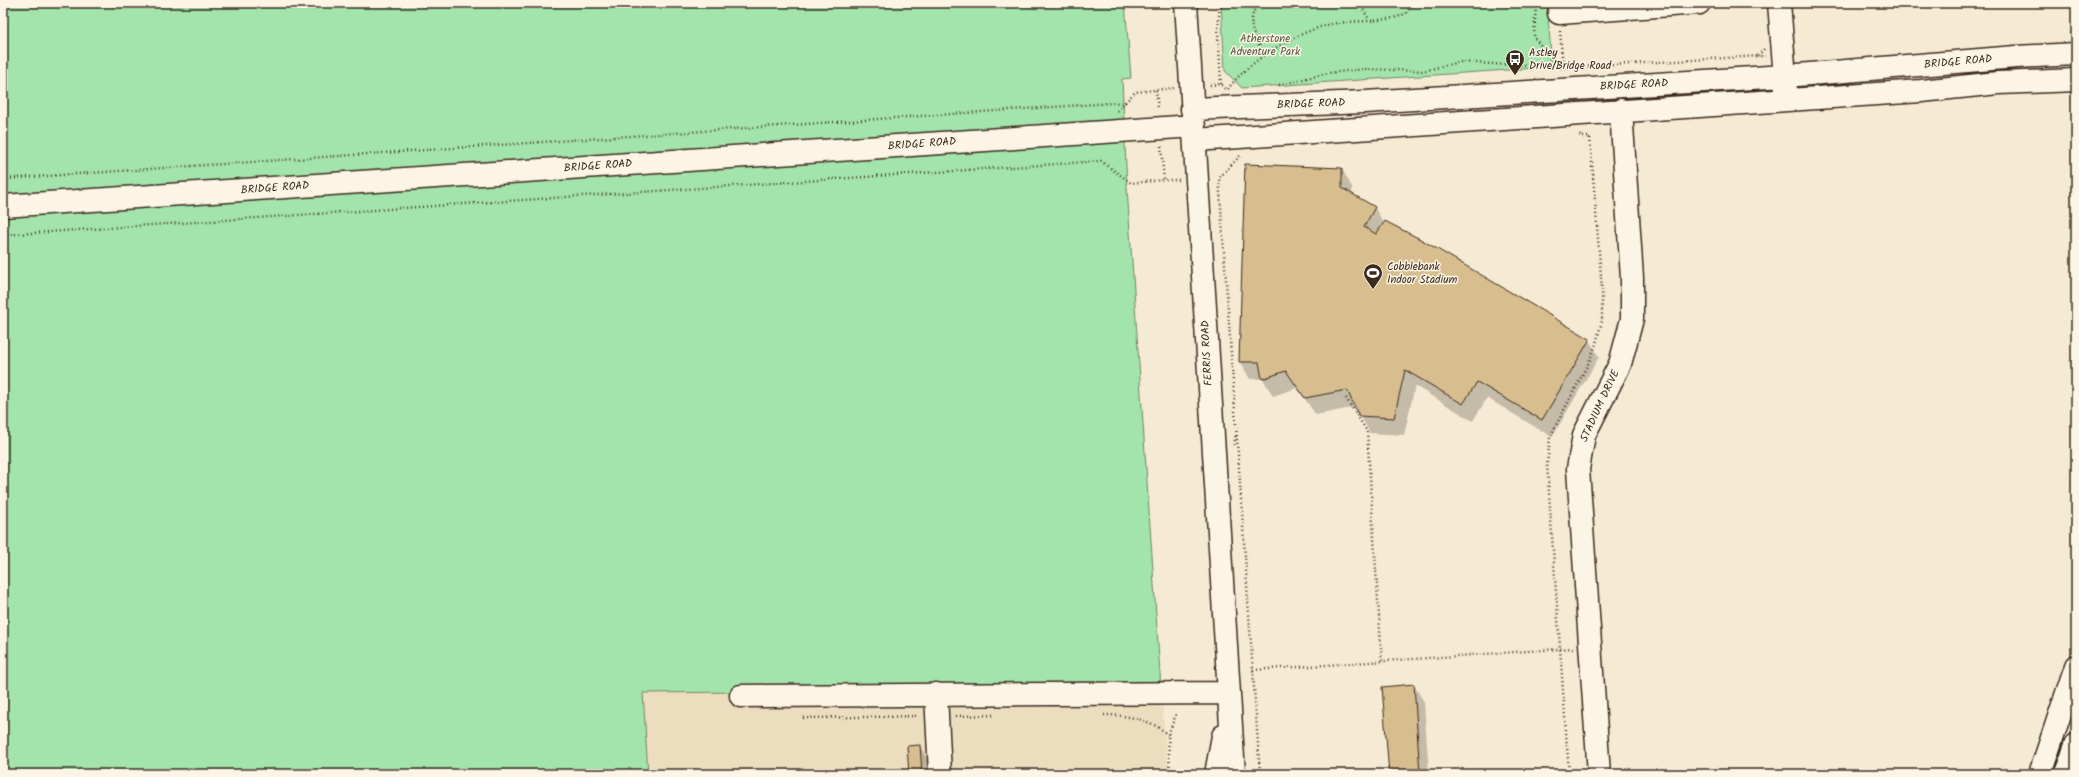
<svg xmlns="http://www.w3.org/2000/svg" width="2079" height="777" font-family="Kalam,sans-serif">
  <rect width="100%" height="100%" fill="#f5ead4"/>
  <filter id="ink" filterUnits="userSpaceOnUse"><feTurbulence type="fractalNoise" baseFrequency=".025" numOctaves="2"/><feDisplacementMap in="SourceGraphic" scale="8" xChannelSelector="R" yChannelSelector="G"/><feConvolveMatrix kernelMatrix="1 2 1 2 8 2 1 2 1" color-interpolation-filters="sRGB"/></filter>
  <g filter="url(#ink)">
    <!-- built -->
    <path fill="#ecddbf" d="M1161,688l7,86h-520l-6,-81z"/>
    <!-- green -->
    <path fill="#a3e4ac" stroke="#6f8765" d="M3,3h1122l6,75 -9,1 5,109 34,500 -518,5 5,81h-645z
      M1221,3h326l5,64 -310,21 -17,-17z"/>
    <!-- shadow -->
    <path fill="#0003" d="M1342,169l10,18v7l23,14 9,16 205,116 10,17 -47,80 -65,-39 -14,23 -58,-35 -11,49 -34,-2 -14,-26 -40,8 -19,-27 -24,8 -10,-17h-13l-10,-17z
      M1414,685l10,17 5,72h-39z
      M920,746l7,13 1,15h-18z"/>
    <!-- building -->
    <path fill="#d8be8e" stroke="#3b2a1e" d="M1245,164l97,4v20l33,19 -11,20 12,7 9,-13 37,19 168,99 -48,81 -65,-38 -14,22 -58,-34 -11,48 -35,-2 -12,-26 -42,8 -19,-27 -24,8 -3,-17h-20z
      M1414,684l6,90h-31l-7,-87z
      M920,745l2,29h-13l-2,-28z"/>
    <g fill="none" stroke-linecap="round" stroke-linejoin="round">
      <defs>
        <path id="minor" d="M1186,3l48,771
          M1779,3l7,87
          M1559,13l140,-10
          M1192,109l173,-7 420,-26 231,-19 60,-3
          M1195,140l726,-49 77,-8 78,-3
          M3,206l1191,-80
          M936,694l4,80
          M741,696l486,-3
          M1216,774l7,-38
          M1599,774l-21,-305 6,-34 36,-71 12,-45v-41l-11,-168
          M2040,774l36,-108
          M2066,774l10,-29"/>
      </defs>
      <!-- minor casing -->
      <use href="#minor" stroke="#3b2a1e" stroke-width="25"/>
      <!-- path -->
      <path stroke="#3b2a1e" stroke-width="2.5" stroke-dasharray="1 3" stroke-linecap="butt" d="M1220,3l-2,26 3,55
        M1249,3l6,4
        M1258,3c-13,21 -4,34 8,53
        M1262,3l3,2 13,1 4,-3
        M1359,3l10,16
        M1536,3l-2,34 16,22 11,8
        M1560,31l3,37
        M2070,34l6,-2
        M1764,49l-6,7h7
        M1210,85l11,-1 4,5
        M1279,85l49,-12 37,-4 58,2 36,-9 104,6 195,-12
        M1228,89c20,-28 66,-55 99,-64 23,-6 61,-1 79,-12 3,-2 4,-7 6,-10
        M1156,90l2,19
        M1117,111l18,-19 39,-4
        M1161,146l3,34h15
        M1240,156l-21,22 41,596
        M3,179l1123,-77
        M3,235l1098,-74 30,22 33,-3
        M1346,398l21,33 15,231
        M1234,445l2,-11
        M1253,670l320,-22
        M1104,715c22,0 48,4 64,20
        M956,716l39,-1
        M803,718l116,-2
        M1170,774l-2,-39 9,-23
        M1569,774l-22,-309 3,-28 38,-73 7,-17 7,-26v-32l-12,-152h-8l-4,-3"/>
      <!-- minor -->
      <use href="#minor" stroke="#fcf5e5" stroke-width="22"/>
    </g>
  </g>
  <!-- icons -->
  <defs>
    <symbol id="bus-pin" viewBox="-11 -11 22 30"><path d="M0 17L-7.5 6A9.5 9.5 0 1 1 7.5 6Z" fill="#3b2a1e" stroke="#fcf5e5"/><path d="M-5-6H5V4H4V6H2V4H-2V6H-4V4H-5ZM-3.5-4V0h7V-4ZM-3.5 1.2v1.5H-2V1.2ZM2 1.2v1.5H3.5V1.2Z" fill="#fff"/></symbol>
    <symbol id="stadium-pin" viewBox="-11 -11 22 30"><path d="M0 17L-7.5 6A9.5 9.5 0 1 1 7.5 6Z" fill="#3b2a1e" stroke="#fcf5e5"/><path d="M0-5a6.5 5 0 1 0 0 10a6.5 5 0 1 0 0-10ZM-3.5-1.8h7v3.6h-7Z" fill="#fff"/></symbol>
  </defs>
  <g fill-rule="evenodd">
    <use href="#bus-pin" x="1504" y="48" width="22" height="30"/>
    <use href="#stadium-pin" x="1362" y="262" width="22" height="30"/>
  </g>
  <g text-anchor="middle" dominant-baseline="central" stroke-width="3" stroke-linejoin="round" paint-order="stroke">
    <!-- park labels -->
    <g font-size="11" fill="#555842" stroke="#fcf5e5">
      <text x="1265" y="39">Atherstone<tspan x="1265" dy="13">Adventure Park</tspan></text>
    </g>
    <!-- poi labels -->
    <g font-size="11" fill="#3b2a1e" stroke="#fcf5e5" text-anchor="start">
      <text x="1529" y="53">Astley<tspan x="1529" dy="13">Drive/Bridge Road</tspan></text>
      <text x="1387" y="267">Cobblebank<tspan x="1387" dy="13">Indoor Stadium</tspan></text>
    </g>
    <!-- street labels -->
    <g font-size="11" fill="#3b2a1e" stroke="#fcf5e5">
      <text transform="translate(1958 62) rotate(-5)">BRIDGE ROAD</text>
      <text transform="translate(1634 85) rotate(-3)">BRIDGE ROAD</text>
      <text transform="translate(1311 104) rotate(-2)">BRIDGE ROAD</text>
      <text transform="translate(922 144) rotate(-4)">BRIDGE ROAD</text>
      <text transform="translate(598 166) rotate(-4)">BRIDGE ROAD</text>
      <text transform="translate(275 188) rotate(-4)">BRIDGE ROAD</text>
      <text transform="translate(1207 353) rotate(-93)">FERRIS ROAD</text>
      <text transform="translate(1600 406) rotate(-65)">STADIUM DRIVE</text>
    </g>
  </g>
  <!-- margin -->
  <rect width="2079" height="777" fill="none" stroke="#fcf5e5" stroke-width="16"/>
  <rect x="8" y="8" width="2063" height="761" fill="none" stroke="#3b2a1e" stroke-width="1.5" filter="url(#ink)"/>
</svg>
